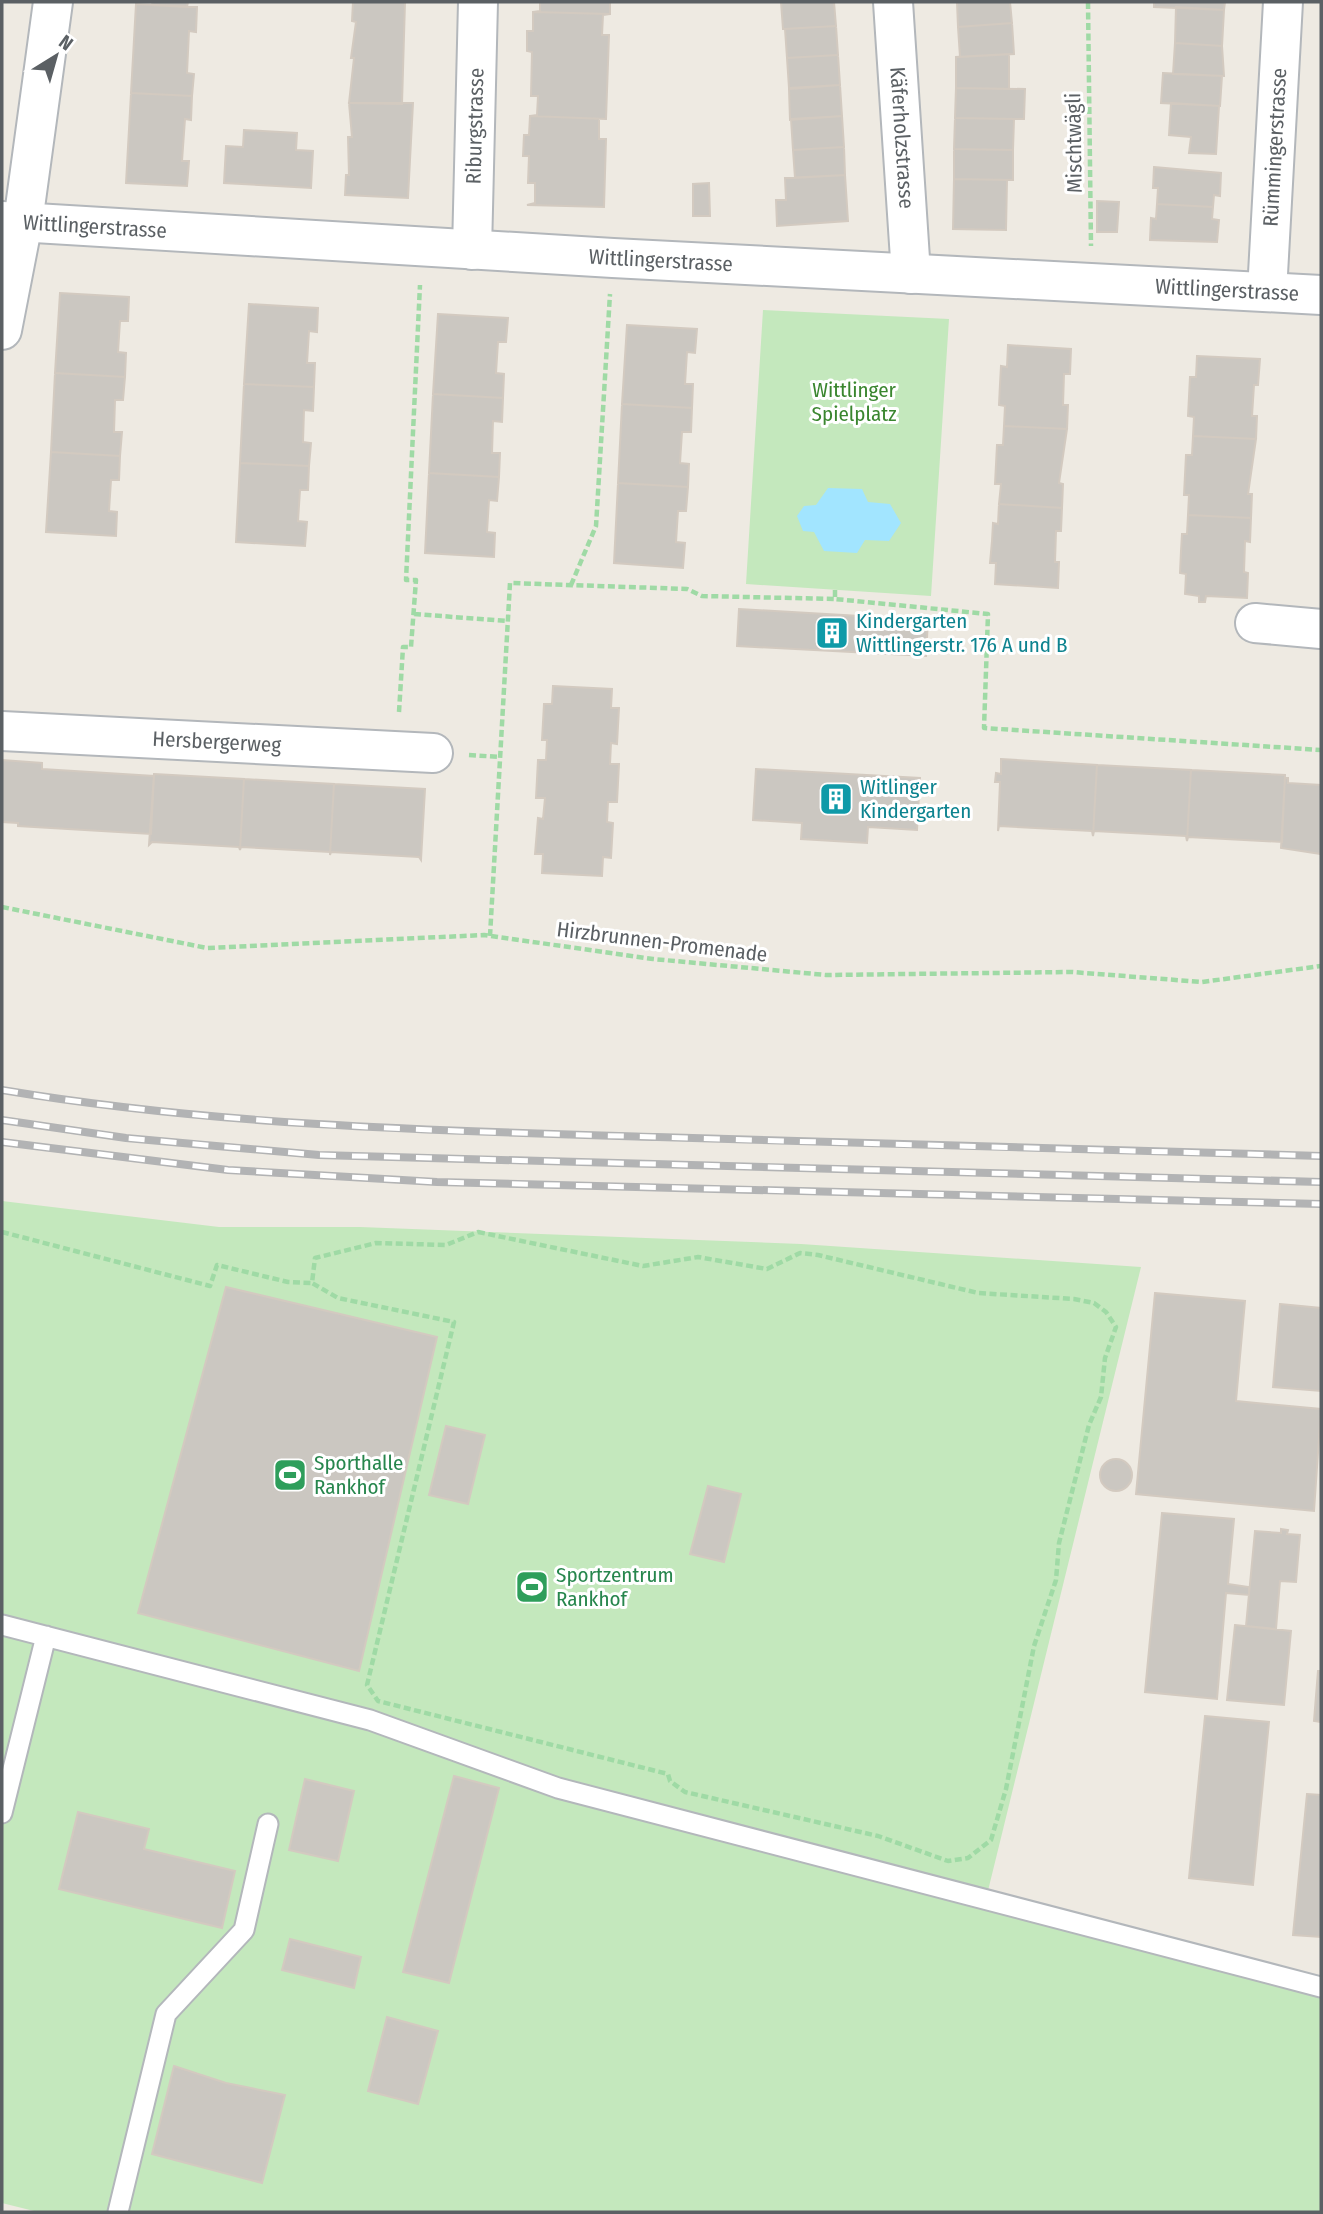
<svg xmlns="http://www.w3.org/2000/svg" width="1323" height="2214" font-family="'Fira Sans Condensed',sans-serif">
  <rect width="100%" height="100%" fill="#eeeae2"/>
  <!-- green -->
  <path fill="#c4e8bd" d="M763,310l186,9 -18,277 -185,-12z
    M2,1201l217,26h141l441,17 340,23 -157,640 337,88v217h-1283l-36,-9z"/>
  <!-- water -->
  <path fill="#a2e5ff" d="M828,488l34,1 6,13 22,2 11,19 -12,18 -24,-1 -8,13 -33,-2 -10,-19 -11,-1 -6,-15 7,-10 12,-1z"/>
  <!-- building -->
  <path fill="#cbc7c1" stroke="#d3cac0" stroke-width="2" d="M153,2h35l-1,5 -35,-2z
    M353,2h52l-3,102 -53,-1 5,-45h-3l5,-36 -4,-1z
    M540,2h70v12l-77,-2 7,-1z
    M781,2h53l2,24 -53,3z
    M957,2h53l2,21 -54,4z
    M1154,2h71l-1,8 -70,-3z
    M136,4l61,3 -1,25 -7,-1 -2,42 7,1 -2,22 -61,-3z
    M1176,7l48,3 -2,36 -47,-3z
    M533,12l77,2 -7,1 -1,20h7l-3,84 -76,-3 7,-1 1,-19h-7l1,-44 -5,-1v-20h6z
    M1012,23l2,31 -54,3 -2,-30z
    M836,26l2,29 -51,3 -2,-29z
    M1175,43l47,3 2,30 -51,-2z
    M1009,54v35l-53,-1v-31z
    M838,55l2,30 -51,3 -2,-30z
    M1163,73l59,3 -2,30 -59,-3z
    M840,85l2,31 -52,4 -1,-31z
    M956,88l69,1 -1,30 -69,-1z
    M131,93l61,3 -1,24 -6,-1 -3,42h7l-2,25 -61,-3z
    M349,103h64l-5,95 -63,-3 1,-20h3l-1,-38h4z
    M1171,103l48,3 -3,48 -27,-1 2,-16 -22,-2z
    M530,116l76,3h-7v20h7l-2,68 -77,-2 8,-2v-20h-7l1,-27h-6l1,-21h5z
    M842,116l2,31 -51,3 -2,-31z
    M955,118l59,1 -1,31 -59,-1z
    M244,130l53,3 -1,17 17,1 -2,37 -87,-5 2,-37 17,1z
    M844,147l1,28 -50,3 -2,-28z
    M954,149l59,1v30l-59,-1z
    M1154,167l67,6 -1,23 -6,-1 -1,12 -56,-3 1,-16h-5z
    M845,175l3,46 -71,5 -1,-26h10l-1,-22z
    M954,179l53,1 -1,50 -53,-1z
    M709,183l1,33h-17v-32z
    M1097,201l22,1 -2,30h-20z
    M1157,204l56,3 -1,12 7,1 -2,22 -67,-2 1,-22 5,1z
    M60,293l69,4 -1,24h-8l-2,31 8,1 -1,24 -70,-4z
    M249,304l69,4 -1,24 -8,-1 -2,32h8l-1,24 -70,-3z
    M438,314l70,4 -2,24h-8l-2,31 8,1 -1,24 -70,-4z
    M627,325l70,4 -2,24 -8,-1 -2,32h8l-1,24 -70,-4z
    M1008,345l63,4 -1,25h-6l-1,31h5l-1,24 -63,-3 1,-20 -6,-1 1,-21 1,-18 6,1z
    M1197,356l63,3 -2,26h-4l-2,31h5l-1,23 -63,-3 1,-19 -6,-1 2,-39h6z
    M55,373l70,4 -2,23h-8l-1,32h8l-2,24 -69,-4z
    M244,384l70,3 -1,24 -9,-1 -1,32 8,1 -2,23 -69,-3z
    M433,394l70,4 -1,24 -9,-1 -1,32h8l-1,24 -70,-4z
    M622,404l70,4 -1,24h-9l-2,31 9,1 -1,23 -70,-4z
    M1004,426l63,3 -8,54 4,1 -1,24 -63,-4 2,-20h-6l2,-39h6z
    M1193,436l63,3 -8,55h4l-1,24 -63,-3 1,-20h-5l2,-40h6z
    M51,452l69,4 -1,24h-8l-2,31 8,1 -1,24 -70,-4z
    M240,463l69,3 -1,24h-8l-2,31 9,1 -2,24 -69,-4z
    M429,473l70,4 -2,24 -8,-1 -2,32 8,1 -1,24 -69,-4z
    M618,483l70,4 -2,24h-8l-2,31 9,1 -2,25 -69,-5z
    M999,504l63,4 -1,23h-5l-1,31h4l-1,26 -63,-4 1,-21h-6l2,-22 1,-18 5,1z
    M1188,515l63,3 -1,24 -5,-1 -1,31 4,1 -1,25 -41,-2 -1,6h-6v-6l-14,-2 1,-20 -6,-1 1,-22 1,-17h5z
    M739,609l189,11 -2,36 -189,-10z
    M553,686l59,3 -1,19h8l-2,36 -6,-1 -1,21h9l-2,38h-9l-1,20 6,1 -2,35 -8,-1 -1,19 -60,-3 1,-19h-8l3,-36 5,1 2,-21h-9l2,-38h8l1,-20h-5l2,-36h8z
    M1001,759l96,6 -4,71 -1,-5 -93,-5 -1,5 2,-49h-5l1,-9 5,1z
    M2,760l40,3v6l112,7 -3,58 -133,-8v-3l-16,-1z
    M1097,765l94,5 -4,71 -1,-5 -92,-5 -1,5z
    M756,769l164,9 -3,52 -49,-3 -1,16 -66,-4 1,-16 -49,-3z
    M1191,770l94,5 -3,67 -94,-5 -1,4z
    M154,774l90,5 -4,71 -1,-3 -87,-5 -3,3z
    M1285,778h3v5l33,2v69l-40,-6z
    M244,779l90,5 -4,71v-3l-89,-5 -1,3z
    M334,784l91,5 -4,71 -2,-3 -88,-5 -1,3z
    M226,1287l211,50 -78,334 -221,-58z
    M1155,1293l90,8 -9,100 85,8 -7,102 -178,-17z
    M1280,1304l41,4v83l-48,-4z
    M446,1426l39,9 -17,69 -39,-9z
    M1100 1475a16 16 0 1 1 32 0a16 16 0 1 1-32 0Z
    M708,1486l33,8 -17,68 -34,-8z
    M1162,1513l72,6 -6,65 21,3v8l-23,-2 -9,106 -72,-7z
    M1281,1529l7,1 -1,4 13,1 -4,47 -16,-1 -4,48 -30,-3 9,-95 26,2z
    M1235,1625l56,6 -7,74 -57,-5z
    M1318,1671h3v51l-7,-1z
    M1205,1716l64,6 -16,163 -64,-7z
    M454,1776l45,12 -50,195 -46,-11z
    M305,1779l49,12 -16,70 -49,-11z
    M1307,1794l14,1v142l-28,-2z
    M78,1812l71,17 -5,20 91,22 -13,57 -163,-39z
    M290,1939l71,18 -7,31 -72,-18z
    M387,2017l51,14 -20,73 -50,-13z
    M174,2066l52,17 59,12 -23,88 -110,-29z"/>
  <g fill="none" stroke-linecap="round" stroke-linejoin="round">
    <defs>
      <path id="service" d="M2,1625l368,95 188,68 763,199
        M2,1813l44,-177
        M118,2212l48,-198 78,-84 24,-106"/>
      <g id="minor">
        <path id="s1" d="M893,2l18,272"/>
        <path id="s2" d="M2,221l611,37 708,37"/>
        <path id="s3" d="M472,250l6,-248"/>
        <path id="s4" d="M1267,292l16,-290"/>
        <path d="M2,330l21,-108 30,-220"/>
        <path d="M1255,623l66,6"/>
        <path id="s5" d="M2,731l431,22"/>
      </g>
    </defs>
    <!-- service casing -->
    <use href="#service" stroke="#b3b7bb" stroke-width="23"/>
    <!-- minor casing -->
    <use href="#minor" stroke="#b3b7bb" stroke-width="42"/>
    <!-- path -->
    <path stroke="#9fdaa5" stroke-width="4.5" stroke-dasharray="7 3.5" stroke-linecap="butt" d="M1088,2l3,244
      M571,585l25,-59 14,-232
      M835,590v9l153,15 -4,114 337,22
      M414,614l93,7
      M399,712l4,-65h8l5,-67h-10l14,-295
      M469,755l31,2
      M2,907l205,41 277,-13 169,24 173,16 246,-3 130,10 119,-16
      M490,936l20,-353 177,6 15,7 133,3
      M2,1232l208,54 7,-21 71,17 24,1
      M478,1232l165,34 55,-9 69,12 33,-16 18,2 160,38 96,6 20,4 12,9 10,15 -11,31 -4,39 -12,28 -30,118 -3,37 -22,66 -28,143 -15,51 -23,18 -20,3 -70,-25 -193,-44 -15,-11 -2,-7 -290,-73 -11,-16 87,-363 -116,-24 -26,-15 3,-25 61,-15 70,2z"/>
    <!-- service -->
    <use href="#service" stroke="#fff" stroke-width="19"/>
    <!-- minor -->
    <use href="#minor" stroke="#fff" stroke-width="38"/>
    <defs>
      <path id="rail" d="M2,1090c216,36 436,41 655,47 222,7 443,13 664,19
        M2,1120l124,18 193,17 1002,27
        M2,1142l226,28 209,12 884,22"/>
    </defs>
    <!-- rail casing -->
    <use href="#rail" stroke="#b2b3b4" stroke-width="8"/>
    <!-- rail -->
    <use href="#rail" stroke="#fff" stroke-width="5" stroke-dasharray="16" stroke-linecap="butt"/>
  </g>
  <!-- icons -->
  <defs>
    <symbol id="building-square" viewBox="-11 -11 22 22"><rect x="-9" y="-9" width="18" height="18" rx="4" fill="#0f9aa8" stroke="#fff"/><path d="M-4-6H4V6H1V3H-1V6H-4ZM-2.5-4.3h1.7v1.8h-1.7ZM.8-4.3h1.7v1.8H.8ZM-2.5-1h1.7V.8h-1.7ZM.8-1h1.7V.8H.8Z" fill="#fff"/></symbol>
    <symbol id="stadium-square" viewBox="-11 -11 22 22"><rect x="-9" y="-9" width="18" height="18" rx="4" fill="#2e9e5b" stroke="#fff"/><path d="M0-5a6.5 5 0 1 0 0 10a6.5 5 0 1 0 0-10ZM-3.5-1.8h7v3.6h-7Z" fill="#fff"/></symbol>
  </defs>
  <g fill-rule="evenodd">
    <use href="#building-square" x="813" y="614" width="38" height="38"/>
    <use href="#building-square" x="817" y="780" width="38" height="38"/>
    <use href="#stadium-square" x="271" y="1456" width="38" height="38"/>
    <use href="#stadium-square" x="513" y="1568" width="38" height="38"/>
  </g>
  <g text-anchor="middle" dominant-baseline="central" stroke-width="6" stroke-linejoin="round" paint-order="stroke">
    <!-- street labels -->
    <g font-size="21" fill="#5b6064" stroke="#fff">
      <text stroke="none"><textPath href="#s3" startOffset="124">Riburgstrasse</textPath></text>
      <text stroke="none"><textPath href="#s1" startOffset="136">Käferholzstrasse</textPath></text>
      <text transform="translate(1074 143) rotate(-91)">Mischtwägli</text>
      <text stroke="none"><textPath href="#s4" startOffset="145">Rümmingerstrasse</textPath></text>
      <text stroke="none"><textPath href="#s2" startOffset="93">Wittlingerstrasse</textPath></text>
      <text stroke="none"><textPath href="#s2" startOffset="660">Wittlingerstrasse</textPath></text>
      <text stroke="none"><textPath href="#s2" startOffset="1227">Wittlingerstrasse</textPath></text>
      <text stroke="none"><textPath href="#s5" startOffset="215">Hersbergerweg</textPath></text>
      <text transform="translate(662 942) rotate(7)">Hirzbrunnen-Promenade</text>
    </g>
    <!-- park labels -->
    <g font-size="21" fill="#3a862f" stroke="#fff">
      <text x="854" y="390">Wittlinger<tspan x="854" dy="24">Spielplatz</tspan></text>
    </g>
    <!-- culture labels -->
    <g font-size="21" fill="#0d838f" stroke="#fff" text-anchor="start">
      <text x="856" y="621">Kindergarten<tspan x="856" dy="24">Wittlingerstr. 176 A und B</tspan></text>
      <text x="860" y="787">Witlinger<tspan x="860" dy="24">Kindergarten</tspan></text>
    </g>
    <!-- leisure labels -->
    <g font-size="21" fill="#27864d" stroke="#fff" text-anchor="start">
      <text x="314" y="1463">Sporthalle<tspan x="314" dy="24">Rankhof</tspan></text>
      <text x="556" y="1575">Sportzentrum<tspan x="556" dy="24">Rankhof</tspan></text>
    </g>
  </g>
  <!-- border -->
  <rect width="1323" height="2214" fill="none" stroke="#5b6064" stroke-width="7"/>
  <!-- north arrow -->
  <g transform="translate(56 56) rotate(37)" stroke="#ffffff" stroke-width="5" paint-order="stroke">
  <path d="M0-5L12 26L0 18L-12 26Z" fill="#5b6064"/>
  <text y="-10" font-size="19" font-weight="bold" text-anchor="middle" fill="#5b6064">N</text>
  </g>
</svg>
